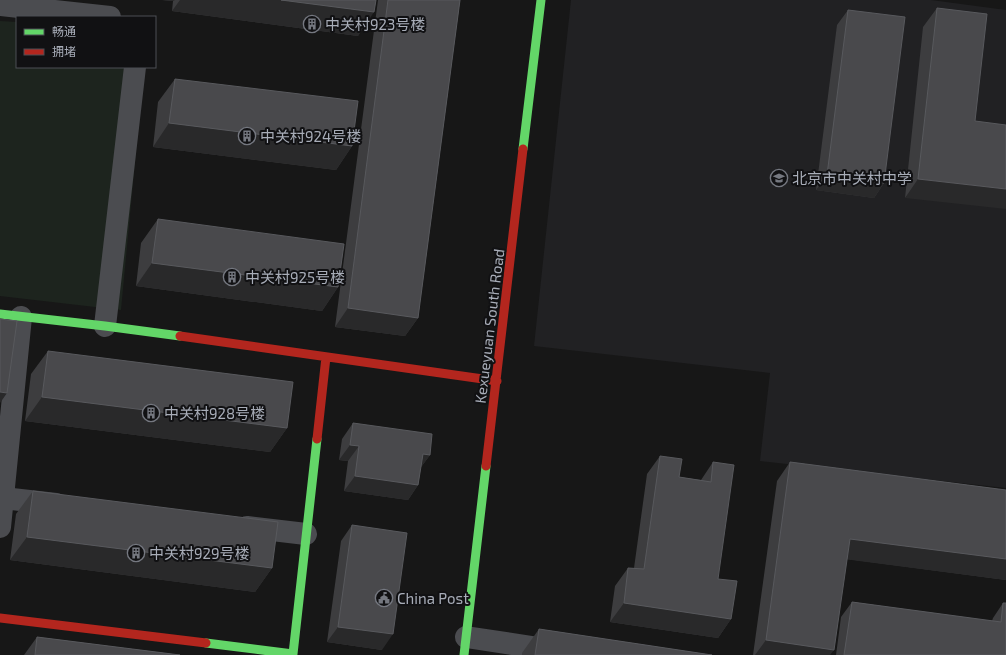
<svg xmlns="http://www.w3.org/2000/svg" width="1006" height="655" font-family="'Exo 2','Noto Sans SC',sans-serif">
  <rect width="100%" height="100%" fill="#171717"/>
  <!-- built -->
  <path fill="#212123" d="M571,0h360l75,10v478l-246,-27 10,-88 -236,-27z"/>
  <!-- green -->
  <path fill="#1d241e" d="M0,21l17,1v45h127l-23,243 -121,-14z"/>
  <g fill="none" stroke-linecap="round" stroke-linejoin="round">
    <!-- street -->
    <path stroke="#4b4c50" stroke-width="22" d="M0,5l110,12
      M105,326l30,-259
      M0,499l3,-1 53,6
      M0,527l21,-210
      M247,527l59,7
      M466,637l118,18"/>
    <!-- fast -->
    <path stroke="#63d668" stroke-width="9" d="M523,149l18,-149
      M0,314l105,12 75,10
      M206,643l87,11 24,-215
      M464,655l22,-189"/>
    <!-- jam -->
    <path stroke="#b3261e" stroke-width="9" d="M180,336l317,45
      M317,439l9,-82
      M486,466l37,-317
      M0,618l206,25"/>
  </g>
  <!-- wall -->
  <path fill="#3d3d3f" d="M162,0h214l-18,36 -186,-25 1,-10z
    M378,0h82l-42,318 -13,18 -70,-9z
    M937,8l38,113 -70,77 18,-171z
    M848,10l36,173 -10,15 -58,-8 21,-165z
    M175,79l177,67 -16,24 -183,-23 5,-45z
    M158,219l180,68 -16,24 -186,-25 5,-43z
    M48,351l239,77 -17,24 -245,-31 6,-47z
    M353,423l77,32 -9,12 -3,18 -10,15 -64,-9 4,-30 -9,-1 3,-21z
    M660,456l19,21 22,3 12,-18 5,117 13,40 -13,19 -108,-16 5,-36 13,-18h6l13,-94z
    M790,462l216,28v90l-159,-21 -17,96h-77l24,-174z
    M33,491l239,77 -17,24 -245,-32 6,-46z
    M352,525l30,125 -55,-8 14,-101z
    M852,602l140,19 1,-3 10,-15 3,52h-170l5,-38z
    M539,629l173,26h-190v-2z
    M37,637l143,18h-156z"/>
  <!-- shaded-wall -->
  <path fill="#29292a" d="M162,0h13l-2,1z
    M180,0h101l93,12 -16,24 -186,-25z
    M169,123l183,23 -16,24 -183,-23z
    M827,175l57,8 -10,15 -58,-8z
    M918,179l88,10v20l-101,-11z
    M152,263l186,24 -16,24 -186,-25z
    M348,308l70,10 -13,18 -70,-9z
    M0,392l7,1 -7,10z
    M42,397l245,31 -17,24 -245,-31z
    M350,445l9,1 -11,15 -9,-1z
    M423,454l7,1 -11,15z
    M355,476l63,9 -10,15 -64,-9z
    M27,537l245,31 -17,24 -245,-32z
    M850,539l156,20v21l-170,-22z
    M624,603l107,16 -13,19 -108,-16z
    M338,627l55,7 -11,16 -55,-8z
    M766,640l68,10 -4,5h-75z"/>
  <!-- building -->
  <path fill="#49494c" stroke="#58595d" d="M281,0h95l-2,12z
    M388,0h72l-42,318 -70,-10z
    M937,8l50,6 -12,107 31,4v64l-88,-10z
    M848,10l57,7 -21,166 -57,-8z
    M175,79l183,22 -6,45 -183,-23z
    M158,219l186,25 -6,43 -186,-24z
    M0,319l17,2 -10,72 -7,-1z
    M48,351l245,31 -6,46 -245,-31z
    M353,423l79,11 -2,21 -7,-1 -5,31 -63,-9 4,-30 -9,-1z
    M660,456l22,3 -3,18 32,5 2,-20 21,3 -16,114 19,2 -6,38 -107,-16 4,-35 16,1z
    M790,462l216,28v69l-156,-20 -16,111 -68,-10z
    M33,491l245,31 -6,46 -245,-31z
    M352,525l55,8 -14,101 -55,-7z
    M852,602l149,20 2,-19h3v52h-162z
    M539,629l173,26h-177z
    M37,637l143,18h-145z"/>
  <!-- icons -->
  <defs>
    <symbol id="building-ring" viewBox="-11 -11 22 22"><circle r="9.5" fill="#111113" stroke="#757880" stroke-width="1.5"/><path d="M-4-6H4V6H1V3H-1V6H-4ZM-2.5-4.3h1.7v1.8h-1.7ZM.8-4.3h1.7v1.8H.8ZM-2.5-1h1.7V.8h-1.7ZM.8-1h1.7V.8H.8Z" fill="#757880"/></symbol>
    <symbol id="school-ring" viewBox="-11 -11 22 22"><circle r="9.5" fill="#111113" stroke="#757880" stroke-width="1.5"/><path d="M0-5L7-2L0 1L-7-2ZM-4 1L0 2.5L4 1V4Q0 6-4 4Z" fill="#757880"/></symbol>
    <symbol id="civic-ring" viewBox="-11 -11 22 22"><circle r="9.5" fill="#111113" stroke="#757880" stroke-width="1.5"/><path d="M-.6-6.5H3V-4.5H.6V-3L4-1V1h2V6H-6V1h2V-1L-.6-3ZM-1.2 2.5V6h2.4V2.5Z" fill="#757880"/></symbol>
  </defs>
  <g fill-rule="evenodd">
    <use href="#building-ring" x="302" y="14" width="20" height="20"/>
    <use href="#building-ring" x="237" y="126" width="20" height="20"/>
    <use href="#school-ring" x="769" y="168" width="20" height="20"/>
    <use href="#building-ring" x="222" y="267" width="20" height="20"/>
    <use href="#building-ring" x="141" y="403" width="20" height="20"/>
    <use href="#building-ring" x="126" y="543" width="20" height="20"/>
    <use href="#civic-ring" x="374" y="588" width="20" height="20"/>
  </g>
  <g text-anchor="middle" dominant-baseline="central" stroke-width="4" stroke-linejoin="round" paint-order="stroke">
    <!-- poi labels -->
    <g font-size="15" fill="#a8adb8" stroke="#111113" text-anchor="start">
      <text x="325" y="24">中关村923号楼</text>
      <text x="260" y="136">中关村924号楼</text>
      <text x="792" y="178">北京市中关村中学</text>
      <text x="245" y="277">中关村925号楼</text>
      <text x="164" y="413">中关村928号楼</text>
      <text x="149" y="553">中关村929号楼</text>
      <text x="397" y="598">China Post</text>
    </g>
    <!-- street labels -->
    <g font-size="15" fill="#a8adb8" stroke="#111113">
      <text transform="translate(489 326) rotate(-83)">Kexueyuan South Road</text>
    </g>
  </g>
  <!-- legend -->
  <rect x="16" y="16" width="140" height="52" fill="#111113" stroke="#4d4f55"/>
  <rect x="24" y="29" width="20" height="6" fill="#63d668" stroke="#4d4f55"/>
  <text x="52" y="36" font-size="12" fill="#a8adb8">畅通</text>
  <rect x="24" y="49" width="20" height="6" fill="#b3261e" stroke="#4d4f55"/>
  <text x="52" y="56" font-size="12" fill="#a8adb8">拥堵</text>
</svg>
